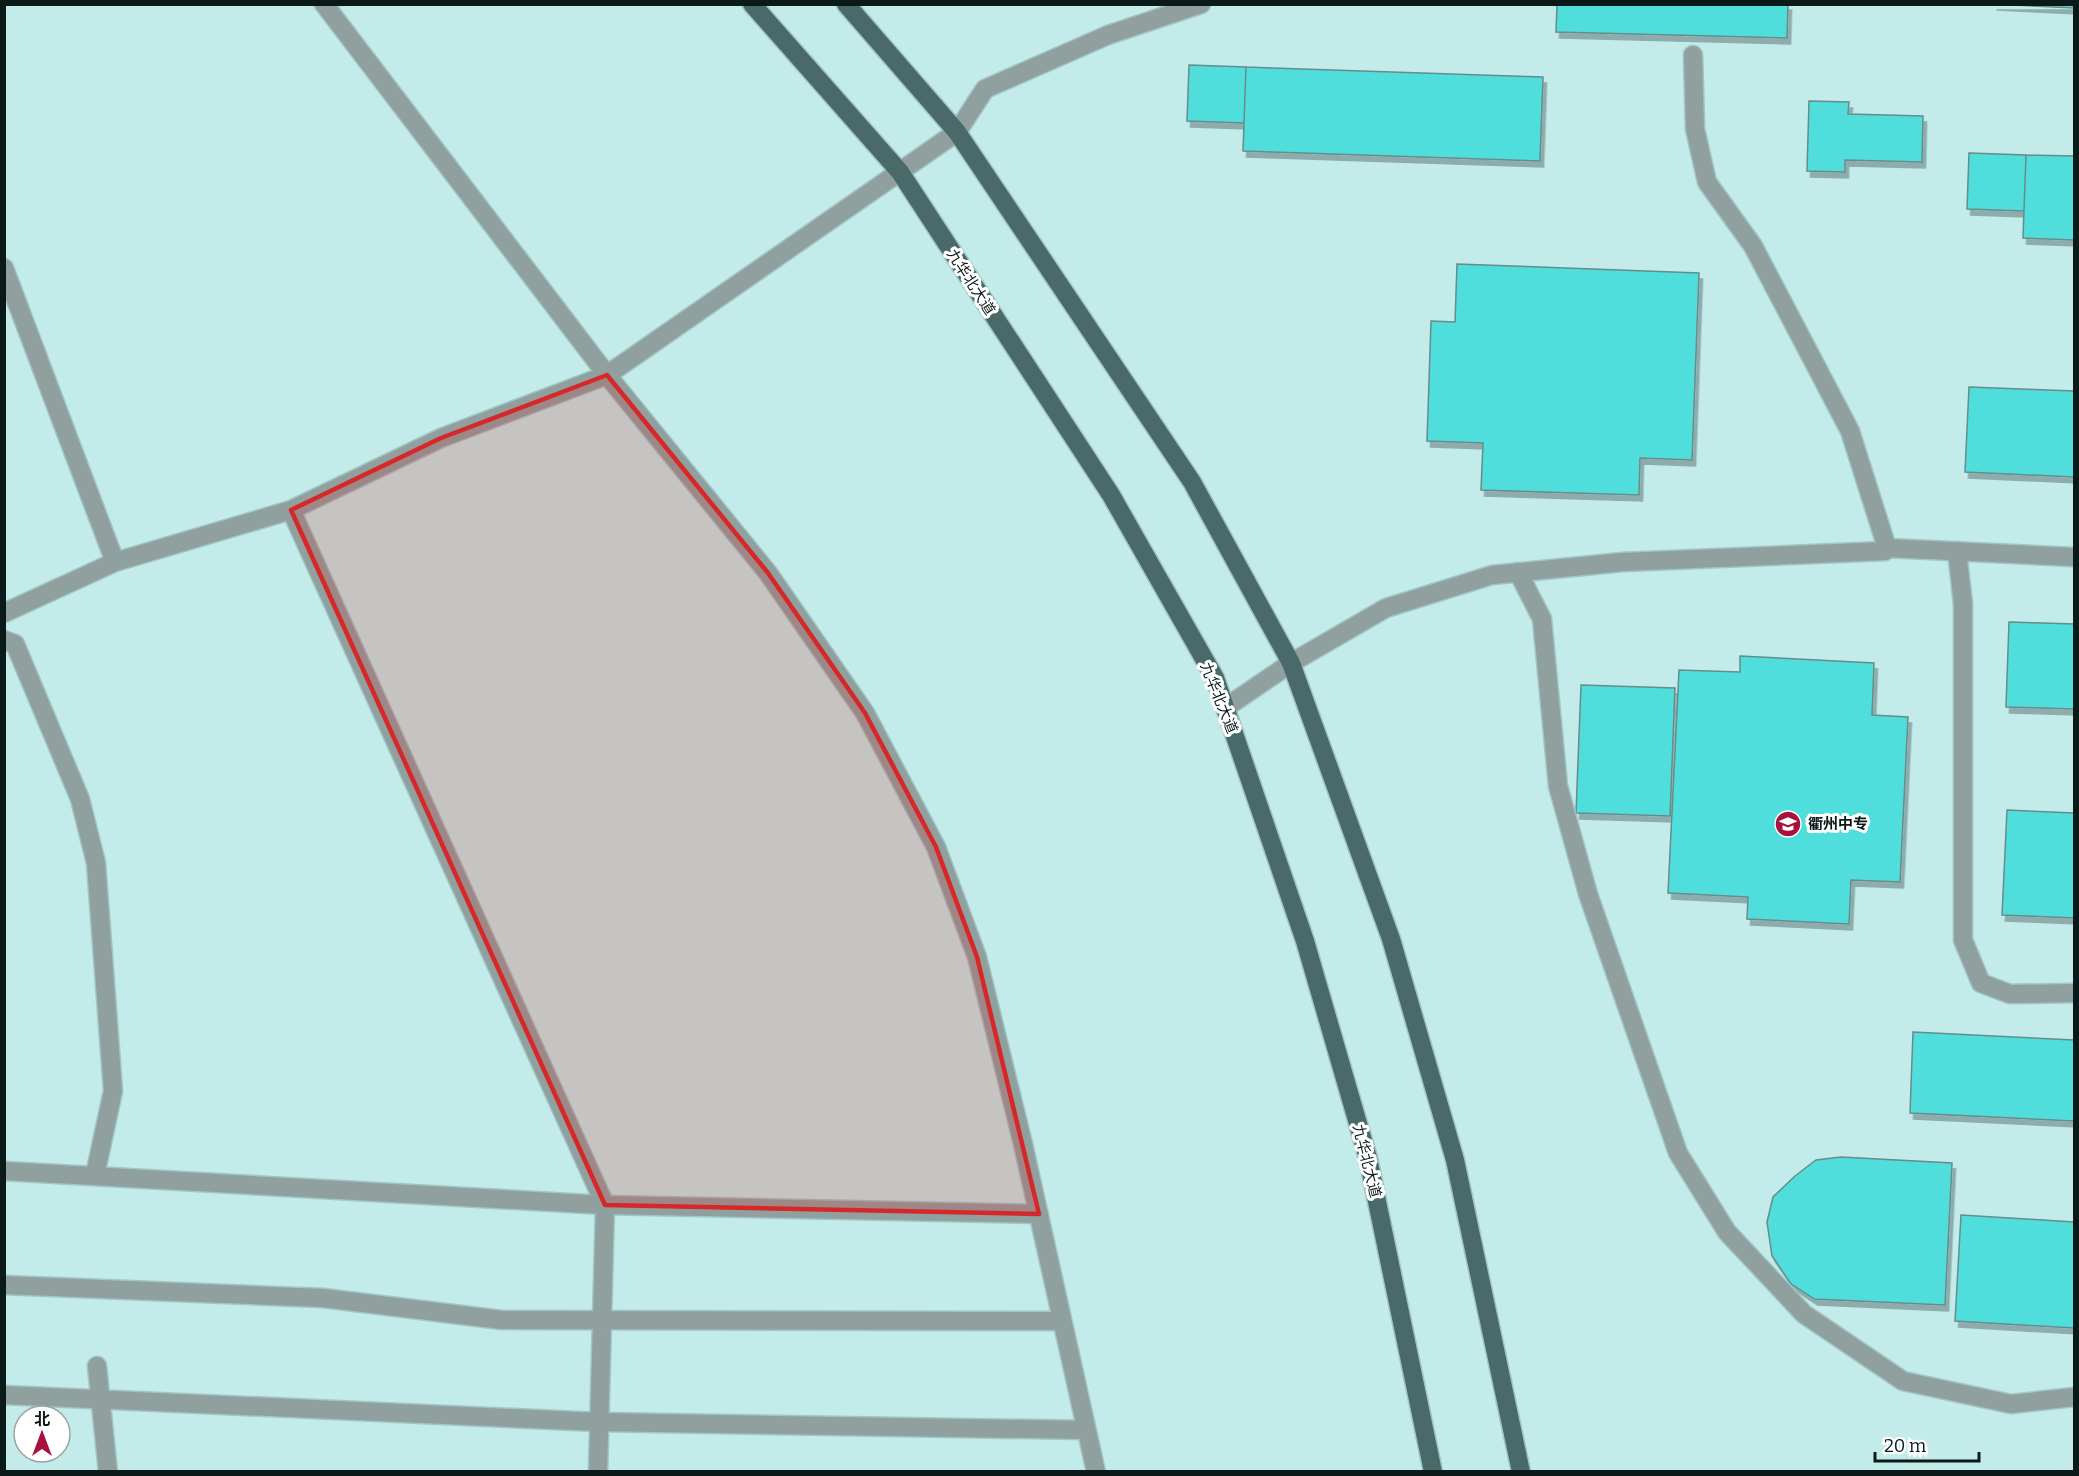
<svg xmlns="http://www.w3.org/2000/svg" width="2079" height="1476" font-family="Bitter,'Noto Sans SC',serif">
  <defs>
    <filter id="shadow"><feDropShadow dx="3.5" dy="6" stdDeviation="0" flood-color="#0004"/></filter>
  </defs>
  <rect width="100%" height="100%" fill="#c2ebea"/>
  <!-- building -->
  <path fill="#50dedc" stroke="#668c8b" stroke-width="1.5" filter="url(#shadow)" d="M1557,4h231l-1,34 -231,-6z
    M1993,4h81v4z
    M1189,65l57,2 -2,56 -57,-2z
    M1246,67l297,10 -3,84 -297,-10z
    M1809,101l40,1 -1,12 75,2 -1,46 -77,-2v12l-38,-1z
    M1969,153l57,2 -2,56 -57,-2z
    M2026,155l48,1v84l-51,-2z
    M1457,264l242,9 -7,187 -52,-2 -1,37 -158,-5 2,-47 -56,-2 4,-120 24,1z
    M1969,387l105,4v86l-109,-5z
    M2009,622l65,2v85l-68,-2z
    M1740,656l134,7 -2,52 36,2 -8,165 -49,-2 -2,44 -102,-5 1,-22 -80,-4 11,-223 61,2z
    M1581,685l94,3 -5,128 -94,-3z
    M2007,810l67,3v105l-72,-3z
    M1913,1032l161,8v81l-164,-8z
    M1841,1157l111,6 -7,142 -131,-6 -23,-15 -19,-28 -5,-34 6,-25 22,-21 21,-16z
    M1961,1215l113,7v106l-119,-7z"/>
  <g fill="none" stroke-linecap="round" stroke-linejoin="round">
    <defs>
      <path id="minor" d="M324,4l283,371 161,198 97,140 71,134 41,110 46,187 73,328
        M1693,55l2,74 12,53 46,64 97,185 37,117
        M4,268l111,294
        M291,510l314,695 -7,267
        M1957,551l6,53v336l18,43 29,11 64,-1
        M1518,572l24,47 16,167 30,108 90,259 49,79 77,82 99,67 108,23 63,-7
        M4,613l111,-51 176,-52 150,-72 166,-63 350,-243 28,-43 123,-54 93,-31
        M4,640l11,4 65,155 16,64 17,228 -18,84
        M1225,708l66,-45 95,-55 106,-33 131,-13 262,-11 2,-3 187,9
        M4,1171l601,34 434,9
        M4,1285l319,13 179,22 560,1
        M97,1366l11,106
        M4,1395l595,27 487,8"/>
      <path id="major" d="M752,4l148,168 211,323 104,183 90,263 63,217 65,314
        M846,4l111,128 235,350 99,181 100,276 64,221 66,312"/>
    </defs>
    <!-- minor casing -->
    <use href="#minor" stroke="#a1c5c4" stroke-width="21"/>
    <!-- major casing -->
    <use href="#major" stroke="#a1c5c4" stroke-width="21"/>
    <!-- minor -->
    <use href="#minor" stroke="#8fa09f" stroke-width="18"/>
    <!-- major -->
    <use href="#major" stroke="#4a6a69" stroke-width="18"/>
  </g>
  <!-- marked area -->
  <path fill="#d62828" fill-opacity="0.2" stroke="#d62828" stroke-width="4.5" stroke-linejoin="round" d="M607,375l161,198 97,140 71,134 41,110 62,257 -434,-9 -314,-695 150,-72z"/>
  <!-- icons -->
  <defs>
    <symbol id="school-disc" viewBox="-11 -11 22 22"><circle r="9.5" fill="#a8113b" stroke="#fff"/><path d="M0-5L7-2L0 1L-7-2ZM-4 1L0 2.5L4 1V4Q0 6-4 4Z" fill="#fff"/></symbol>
  </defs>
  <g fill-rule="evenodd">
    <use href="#school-disc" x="1773" y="809" width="30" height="30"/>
  </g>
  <g text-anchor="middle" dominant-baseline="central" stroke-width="6" stroke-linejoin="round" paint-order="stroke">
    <!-- street labels -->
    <g font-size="15" fill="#0a1a19" stroke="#fff">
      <text transform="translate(971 282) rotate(57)">九华北大道</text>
      <text transform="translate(1219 698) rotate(68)">九华北大道</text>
      <text transform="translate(1367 1161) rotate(76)">九华北大道</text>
    </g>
    <!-- poi labels -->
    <g font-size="15" font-weight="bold" fill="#0a1a19" stroke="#fff" text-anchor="start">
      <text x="1808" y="824">衢州中专</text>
    </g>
  </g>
  <!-- border -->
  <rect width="2079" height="1476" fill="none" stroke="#0a1a19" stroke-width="12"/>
  <!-- north arrow -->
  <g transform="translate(42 1434)"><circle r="28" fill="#ffffff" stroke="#9da3a3" stroke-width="1.5"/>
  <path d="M0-4.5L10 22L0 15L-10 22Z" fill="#a8113b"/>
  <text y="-9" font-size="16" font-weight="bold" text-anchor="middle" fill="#0a1a19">北</text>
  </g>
  <!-- scale -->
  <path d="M1875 1452v9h104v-9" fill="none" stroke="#0a1a19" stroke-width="3"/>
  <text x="1884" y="1452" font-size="18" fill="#0a1a19" stroke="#ffffff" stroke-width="4.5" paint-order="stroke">20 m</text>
</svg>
